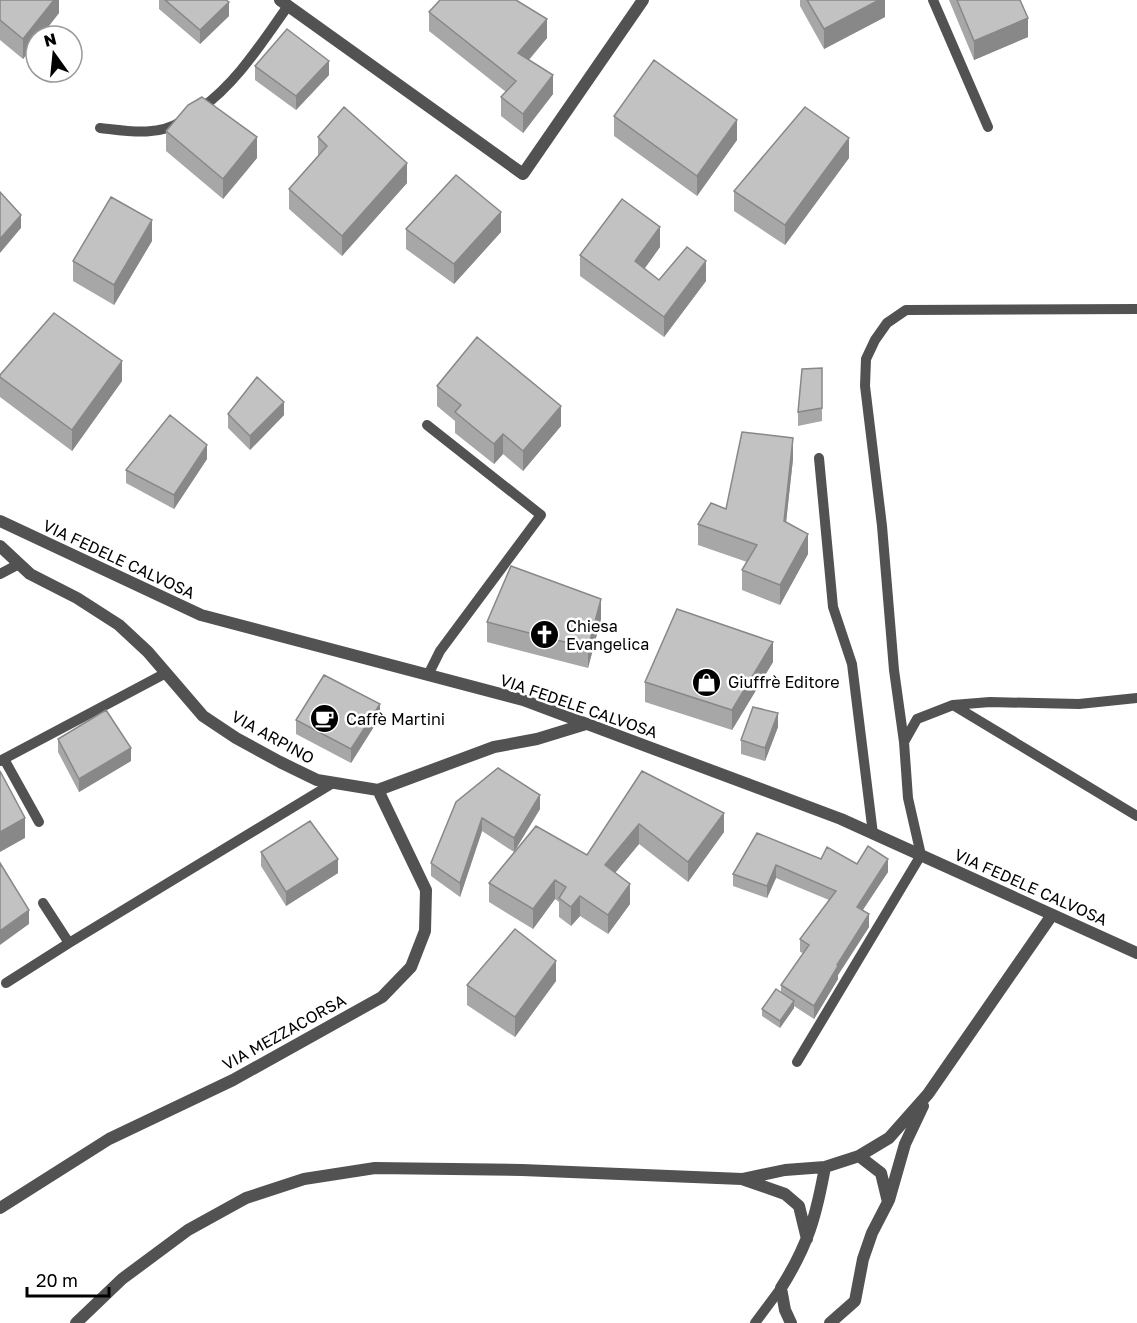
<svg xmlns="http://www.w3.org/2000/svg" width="1137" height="1323" font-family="'Golos Text',sans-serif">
  <rect width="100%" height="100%" fill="#fff"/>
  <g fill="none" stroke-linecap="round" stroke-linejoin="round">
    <!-- service -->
    <path stroke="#525252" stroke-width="10" d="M933,0l55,127
      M200,109c37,-26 62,-67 88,-103
      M100,128c27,3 58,9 82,-7
      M427,425l114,90 -101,136 -12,24
      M819,458l14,149 19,57 21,170
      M0,574l19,-10
      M953,705l184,111
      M904,742l13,-23 36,-14 37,-3 89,2 58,-6
      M4,759l35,63
      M0,761l166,-88
      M43,903l26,40 264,-160
      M6,983l63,-40
      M797,1062l124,-207 -13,-57 -4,-56 -10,-72 -12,-144 -17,-140 1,-27 9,-19 12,-17 19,-13 231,-1
      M755,1323l26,-35"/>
    <!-- minor -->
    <path stroke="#525252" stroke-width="12" d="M280,0l243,174 120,-174
      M0,546l30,28 47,24 42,27 29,27 55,64 33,22 44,24 37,18 61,10 116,-43 43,-8 49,-15
      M859,1156l30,-18 39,-44 124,-179
      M889,1200l16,-56 18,-38
      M0,1208l109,-69 124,-59 149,-83 29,-30 14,-36 1,-41 -48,-100
      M807,1239l-8,-33 -14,-12 -43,-15 43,-9 40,-3
      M76,1323l46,-44 66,-49 58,-32 58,-19 71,-11 147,2 220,9
      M791,1323l-6,-13 -4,-22c27,-43 35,-71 44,-121l34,-11 22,17 7,29 -16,31 -9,26 -8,42 -25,22"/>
    <!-- tertiary -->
    <path stroke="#525252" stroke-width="12" d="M0,521l201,94 322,85 318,119 296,134"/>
  </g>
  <!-- wall -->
  <path fill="#a7a7a7" d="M0,0h59v13l-18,23h-5v6l-13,17 -23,-19z
    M159,0h67l3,16 -29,28 -41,-35z
    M800,0h85v17l-61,32 -24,-43z
    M949,0h71l8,37 -54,23z
    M429,12l118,26 -18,22 24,34 -30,39 -22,-17v-19l5,-5 -77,-61z
    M255,66l74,9 -33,35 -41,-30z
    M614,116l123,24 -40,56 -83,-60z
    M166,131l91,27 -34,41 -57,-48z
    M318,137l89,46 -65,73 -53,-47v-20l29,-33z
    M849,158l-64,87 -51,-34v-20z
    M406,229l95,3 -47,52 -48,-35z
    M152,241l-38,64 -41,-24v-20z
    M660,247l-16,22 15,11 47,1 -42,56 -84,-61v-21z
    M822,368v53l-24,5v-14z
    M0,375l122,6 -50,70 -72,-54z
    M437,386l124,40 -38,45 -20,-17 -9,10 -39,-31v-12l-18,-15z
    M228,414l56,1 -34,35 -22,-22z
    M207,459l-33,50 -48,-26v-13z
    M793,459l-7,63 22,32 -28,51 -38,-15v-20l5,-8 -49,-17v-21l28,-15z
    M601,619l-13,49 -101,-26v-20z
    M773,662l-41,68 -87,-28v-20z
    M380,717l-29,46 -55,-29v-14z
    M778,727l-13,34 -24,-7v-14z
    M58,739l73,22 -52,31 -21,-40z
    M642,771l82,61 -36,50 -49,-38 -24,29 15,31 -22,30 -28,-18 -9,10 -12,-9v-15l-4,-3 -22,30 -44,-27v-19l98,-28z
    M456,802l84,7 -26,43 -32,-21 -22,66 -29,-21v-13z
    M757,833l64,26 36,5 31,8 -26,38 7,17 -31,48v4l-24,40 -20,-13v2l-14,20 -18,-12v-7l19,-17v-7l22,-32 -3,-1v-13l29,-39 -53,-22 -9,20 -34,-12v-12z
    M261,852l77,21 -52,33 -25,-40z
    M556,981l-41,56 -48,-32v-20z"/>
  <!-- shaded-wall -->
  <path fill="#888" d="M54,0h5v13l-18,23h-5v6l-13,17v-20z
    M879,0h6v17l-61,32v-20z
    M229,2v14l-29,28v-14z
    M1028,18v19l-54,23v-19z
    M547,19v19l-29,34v-19z
    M329,61v14l-33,35v-14z
    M553,75v19l-30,39v-19z
    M737,120v20l-40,56v-20z
    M257,137v21l-34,41v-20z
    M849,138v20l-64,87v-20z
    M407,163v20l-65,73v-20z
    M501,212v20l-47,52v-20z
    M21,215v13l-21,25v-14z
    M152,220v21l-38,64v-20z
    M660,227v20l-25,35v-21z
    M706,261v20l-42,56v-20z
    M122,361v20l-50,70v-21z
    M284,402v13l-34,35v-14z
    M561,406v20l-38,45v-20z
    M503,434v20l-9,10v-20z
    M793,438v21l-9,82v-20z
    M207,445v14l-33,50v-14z
    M808,534v20l-28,51v-20z
    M601,599v20l-13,49v-20z
    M773,642v20l-41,68v-20z
    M380,704v13l-29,46v-14z
    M778,713v14l-13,34v-13z
    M131,748v13l-52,31v-13z
    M540,795v14l-26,43v-14z
    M724,813v19l-36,50v-20z
    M25,818v20l-25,14v-20z
    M482,818v13l-22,66v-14z
    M639,824v20l-34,41v-20z
    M338,859v14l-52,33v-14z
    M888,859v13l-31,47v-12z
    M776,865v13l-9,20v-12z
    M555,880v19l-22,30v-20z
    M630,884v20l-22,30v-19z
    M580,896v20l-9,10v-19z
    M29,910v14l-29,21v-14z
    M869,914v13l-31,48v4l-24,40v-13l23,-41z
    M556,961v20l-41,56v-20z
    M794,1001v7l-14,20v-7z"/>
  <!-- building -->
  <path fill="#c2c2c2" stroke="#888" stroke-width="1.5" d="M0,0h54l-31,39 -23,-19z
    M165,0h61l3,2 -29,28z
    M440,0h76l31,19 -29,34 35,22 -30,39 -22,-17 15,-16 -87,-69z
    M807,0h72l-55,29z
    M957,0h63l8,18 -54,23z
    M287,29l42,32 -33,35 -41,-30z
    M654,60l83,60 -40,56 -83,-60z
    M202,97l55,40 -34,42 -57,-48 22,-26z
    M344,107l63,56 -65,73 -53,-47 38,-43 -9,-9z
    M805,107l44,31 -64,87 -51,-34z
    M456,175l45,37 -47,52 -48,-35z
    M0,192l21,23 -21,24z
    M111,197l41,23 -38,65 -41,-24z
    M622,199l38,28 -25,34 24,19 28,-33 19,14 -42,56 -84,-62z
    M54,313l68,48 -50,69 -72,-53v-2z
    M477,337l84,69 -38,45 -20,-17 -9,10 -39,-32 6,-7 -24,-19z
    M822,368v40l-24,4 4,-43z
    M257,377l27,25 -34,34 -22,-22z
    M170,415l37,30 -33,50 -48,-25z
    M742,432l51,6 -9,83 24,13 -28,51 -38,-15 15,-25 -59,-21 13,-21 15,6z
    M511,566l90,33 -13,49 -101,-26z
    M677,609l96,33 -41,68 -87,-28z
    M324,675l56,29 -29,45 -55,-29z
    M753,707l25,6 -13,35 -24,-8z
    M106,710l25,38 -52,31 -21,-40z
    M498,768l42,27 -26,43 -32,-20 -22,65 -29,-20 25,-61z
    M0,771l25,47 -25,14z
    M642,771l82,42 -36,49 -49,-38 -34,41 25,19 -22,31 -28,-19 -9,11 -12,-9 7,-11 -11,-7 -22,29 -44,-26 47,-57 51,29z
    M310,821l28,38 -52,33 -25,-40z
    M757,833l64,26 6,-12 30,17 11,-18 20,13 -31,48 12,7 -32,51 1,1 -24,40 -33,-21 28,-40 -9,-6 36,-48 -60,-26 -9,21 -34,-12z
    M0,863l29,47 -29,21z
    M515,929l41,32 -41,56 -48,-32z
    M776,989l18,12 -14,20 -18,-12z"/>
  <!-- icons -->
  <defs>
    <symbol id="church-disc" viewBox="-11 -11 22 22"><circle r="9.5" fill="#000" stroke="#fff"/><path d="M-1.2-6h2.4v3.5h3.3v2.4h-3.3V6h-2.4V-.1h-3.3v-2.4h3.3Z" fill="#fff"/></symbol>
    <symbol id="shop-disc" viewBox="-11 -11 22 22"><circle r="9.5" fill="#000" stroke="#fff"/><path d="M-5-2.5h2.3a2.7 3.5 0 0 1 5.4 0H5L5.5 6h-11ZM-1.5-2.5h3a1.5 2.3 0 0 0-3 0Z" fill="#fff"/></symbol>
    <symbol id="cafe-disc" viewBox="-11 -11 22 22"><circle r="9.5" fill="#000" stroke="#fff"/><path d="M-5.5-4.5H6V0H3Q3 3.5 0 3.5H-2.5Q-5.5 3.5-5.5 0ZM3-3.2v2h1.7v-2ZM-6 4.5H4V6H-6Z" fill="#fff"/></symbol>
  </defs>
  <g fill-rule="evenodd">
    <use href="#church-disc" x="528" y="618" width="33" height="33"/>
    <use href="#shop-disc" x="690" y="666" width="33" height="33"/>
    <use href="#cafe-disc" x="308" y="702" width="33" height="33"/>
  </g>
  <g text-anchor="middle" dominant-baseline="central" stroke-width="5" stroke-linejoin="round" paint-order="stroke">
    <!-- street labels -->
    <g font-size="16" fill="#000" stroke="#fff">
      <text transform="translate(119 559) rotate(25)">VIA FEDELE CALVOSA</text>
      <text transform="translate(579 706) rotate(19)">VIA FEDELE CALVOSA</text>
      <text transform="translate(273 737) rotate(29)">VIA ARPINO</text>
      <text transform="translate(1031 887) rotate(24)">VIA FEDELE CALVOSA</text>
      <text transform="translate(284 1032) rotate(-29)">VIA MEZZACORSA</text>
    </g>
    <!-- poi labels -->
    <g font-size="16" fill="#000" stroke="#fff" text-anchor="start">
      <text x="566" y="626">Chiesa<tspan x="566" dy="18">Evangelica</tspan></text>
      <text x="728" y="682">Giuffrè Editore</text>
      <text x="346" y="719">Caffè Martini</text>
    </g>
  </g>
  <!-- north arrow -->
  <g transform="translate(54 54) rotate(345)"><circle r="28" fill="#ffffff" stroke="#999999" stroke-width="1.5"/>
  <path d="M0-4.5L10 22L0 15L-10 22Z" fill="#000000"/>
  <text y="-9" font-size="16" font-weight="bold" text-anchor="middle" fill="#000000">N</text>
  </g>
  <!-- scale -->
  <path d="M27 1287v9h82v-9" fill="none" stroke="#000000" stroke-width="3"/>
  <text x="36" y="1287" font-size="18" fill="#000000" stroke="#ffffff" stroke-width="4.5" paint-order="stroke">20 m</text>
</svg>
